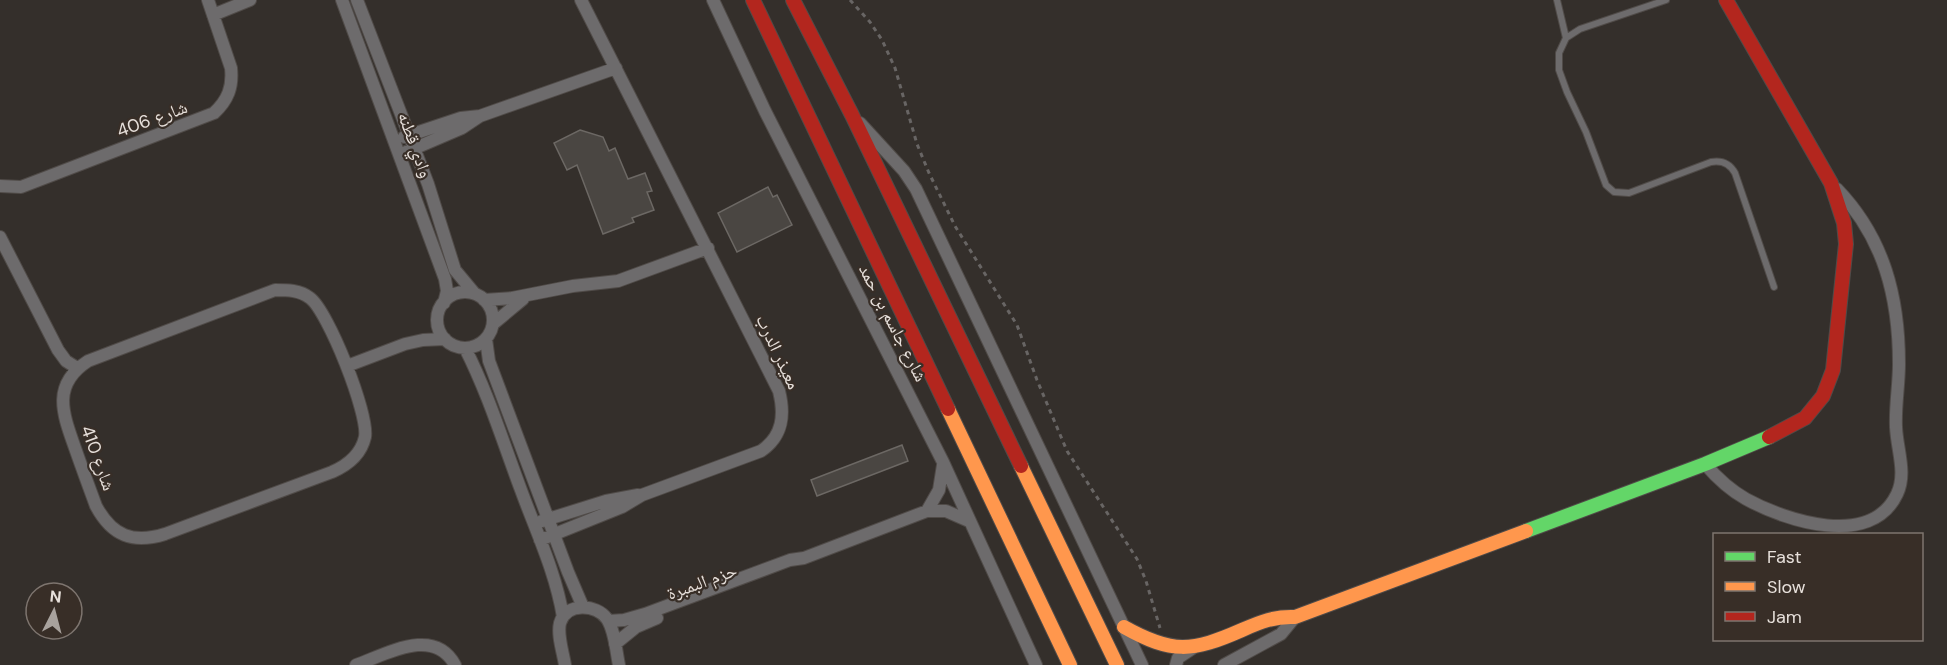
<svg xmlns="http://www.w3.org/2000/svg" width="1947" height="665" font-family="'DM Sans','Noto Naskh Arabic',sans-serif">
  <rect width="100%" height="100%" fill="#342f2b"/>
  <!-- building -->
  <path fill="#4a4642" stroke="#6c6864" stroke-width="1.5" d="M580,130l23,7 6,14 6,-3 13,31 17,-6 7,18 -5,1 7,18 -22,8 2,4 -31,12 -26,-69 -10,5 -13,-27z
    M768,187l5,10 4,-2 15,30 -55,27 -19,-39z
    M902,445l6,16 -91,35 -6,-16z"/>
  <g fill="none" stroke-linecap="round" stroke-linejoin="round">
    <defs>
      <path id="lane" d="M1557,0l9,38
        M1666,0l-86,29 -14,9 -7,15v17l8,22 19,40 20,53 8,7 15,1 82,-31c11,-2 19,2 24,11l39,114"/>
      <path id="street" d="M342,0l103,279 2,12 -3,12
        M357,0l71,184 27,86 20,24
        M713,0l52,111 178,351 93,203
        M213,15l37,-15
        M860,123l44,48 12,18 226,476
        M404,137l57,-19 19,-2
        M406,152l56,-24 18,-12 136,-48
        M0,186l21,1 193,-74c14,-13 19,-26 17,-45l-23,-68
        M0,237l58,113 8,11 11,7
        M275,290c12,0 25,0 35,8 18,13 59,116 55,139 -4,18 -17,28 -33,35l-167,62c-32,10 -53,2 -69,-28 -7,-19 -14,-38 -21,-58 -12,-34 -24,-63 13,-87z
        M437 320a28 28 0 1 1 56 0a28 28 0 1 1-56 0Z
        M484,300l28,-2 61,-12 45,-5 90,-33
        M493,324l30,-25
        M486,339l3,22 79,211 15,35
        M465,348c23,45 38,94 56,142 15,41 35,83 42,127
        M347,366l58,-22 18,-4 22,-1
        M1705,464c12,14 25,26 41,35 40,22 125,50 151,-5 10,-21 0,-44 -1,-67 -1,-21 3,-42 3,-63 0,-67 -15,-126 -62,-175
        M927,511l12,-21 4,-25
        M542,521l64,-20 32,-6
        M540,540l82,-33 20,-12 119,-44c22,-15 24,-36 18,-60l-198,-391
        M609,621l15,-1 21,-6 145,-54 14,-2 123,-47h19l23,10
        M615,644l21,-17 21,-9
        M356,665c31,-11 78,-39 99,0
        M565,665c-2,-13 -8,-30 -5,-42 6,-21 37,-19 47,-4 8,12 9,32 12,46
        M1176,665l2,-7 15,-10
        M1224,665l57,-31 14,-17"/>
      <path id="fast" d="M1526,531l179,-67 64,-27"/>
      <path id="slow" d="M948,409l122,256
        M1021,466l96,199
        M1124,627c48,27 68,25 118,3 18,-8 33,-14 53,-13l231,-86"/>
      <path id="jam" d="M753,0l195,409
        M793,0l59,115 169,351
        M1726,0l105,183 13,40 2,21 -13,126 -10,26 -18,22 -36,19"/>
    </defs>
    <!-- lane casing -->
    <use href="#lane" stroke="#504b48" stroke-width="8"/>
    <!-- street casing -->
    <use href="#street" stroke="#504b48" stroke-width="14"/>
    <!-- fast casing -->
    <use href="#fast" stroke="#504b48" stroke-width="16"/>
    <!-- slow casing -->
    <use href="#slow" stroke="#504b48" stroke-width="16"/>
    <!-- jam casing -->
    <use href="#jam" stroke="#504b48" stroke-width="16"/>
    <!-- path -->
    <path stroke="#686564" stroke-width="3" stroke-dasharray="4.5 4.5" stroke-linecap="butt" d="M850,0l20,22 12,18 13,28 22,76 12,29 26,53 62,99 20,55 30,71 70,108 9,22 14,47"/>
    <!-- lane -->
    <use href="#lane" stroke="#6d6b6c" stroke-width="6"/>
    <!-- street -->
    <use href="#street" stroke="#6d6b6c" stroke-width="12"/>
    <!-- fast -->
    <use href="#fast" stroke="#63d668" stroke-width="14"/>
    <!-- slow -->
    <use href="#slow" stroke="#ff974d" stroke-width="14"/>
    <!-- jam -->
    <use href="#jam" stroke="#b3261e" stroke-width="14"/>
  </g>
  <g text-anchor="middle" dominant-baseline="central" stroke-width="4.5" stroke-linejoin="round" paint-order="stroke">
    <!-- street labels -->
    <g font-size="18" fill="#e7e0db" stroke="#382e27">
      <text transform="translate(152 119) rotate(-20)">شارع 406</text>
      <text transform="translate(415 145) rotate(70)">وادي قطنه</text>
      <text transform="translate(893 323) rotate(63)">شارع جاسم بن حمد</text>
      <text transform="translate(778 352) rotate(65)">معيذر الدرب</text>
      <text transform="translate(98 458) rotate(70)">شارع 410</text>
      <text transform="translate(702 582) rotate(-20)">حزم البمبرة</text>
    </g>
  </g>
  <!-- legend -->
  <rect x="1713" y="533" width="210" height="108" fill="#382e27" stroke="#7e756f" stroke-width="1.5"/>
  <rect x="1725" y="552" width="30" height="9" fill="#63d668" stroke="#7e756f" stroke-width="1.5"/>
  <text x="1767" y="563" font-size="18" fill="#e7e0db">Fast</text>
  <rect x="1725" y="582" width="30" height="9" fill="#ff974d" stroke="#7e756f" stroke-width="1.5"/>
  <text x="1767" y="593" font-size="18" fill="#e7e0db">Slow</text>
  <rect x="1725" y="612" width="30" height="9" fill="#b3261e" stroke="#7e756f" stroke-width="1.5"/>
  <text x="1767" y="623" font-size="18" fill="#e7e0db">Jam</text>
  <!-- north arrow -->
  <g transform="translate(54 611) rotate(6)"><circle r="28" fill="#382e27" stroke="#7e756f" stroke-width="1.5"/>
  <path d="M0-4.5L10 22L0 15L-10 22Z" fill="#a8a29d"/>
  <text y="-9" font-size="16" font-weight="bold" text-anchor="middle" fill="#e7e0db">N</text>
  </g>
</svg>
